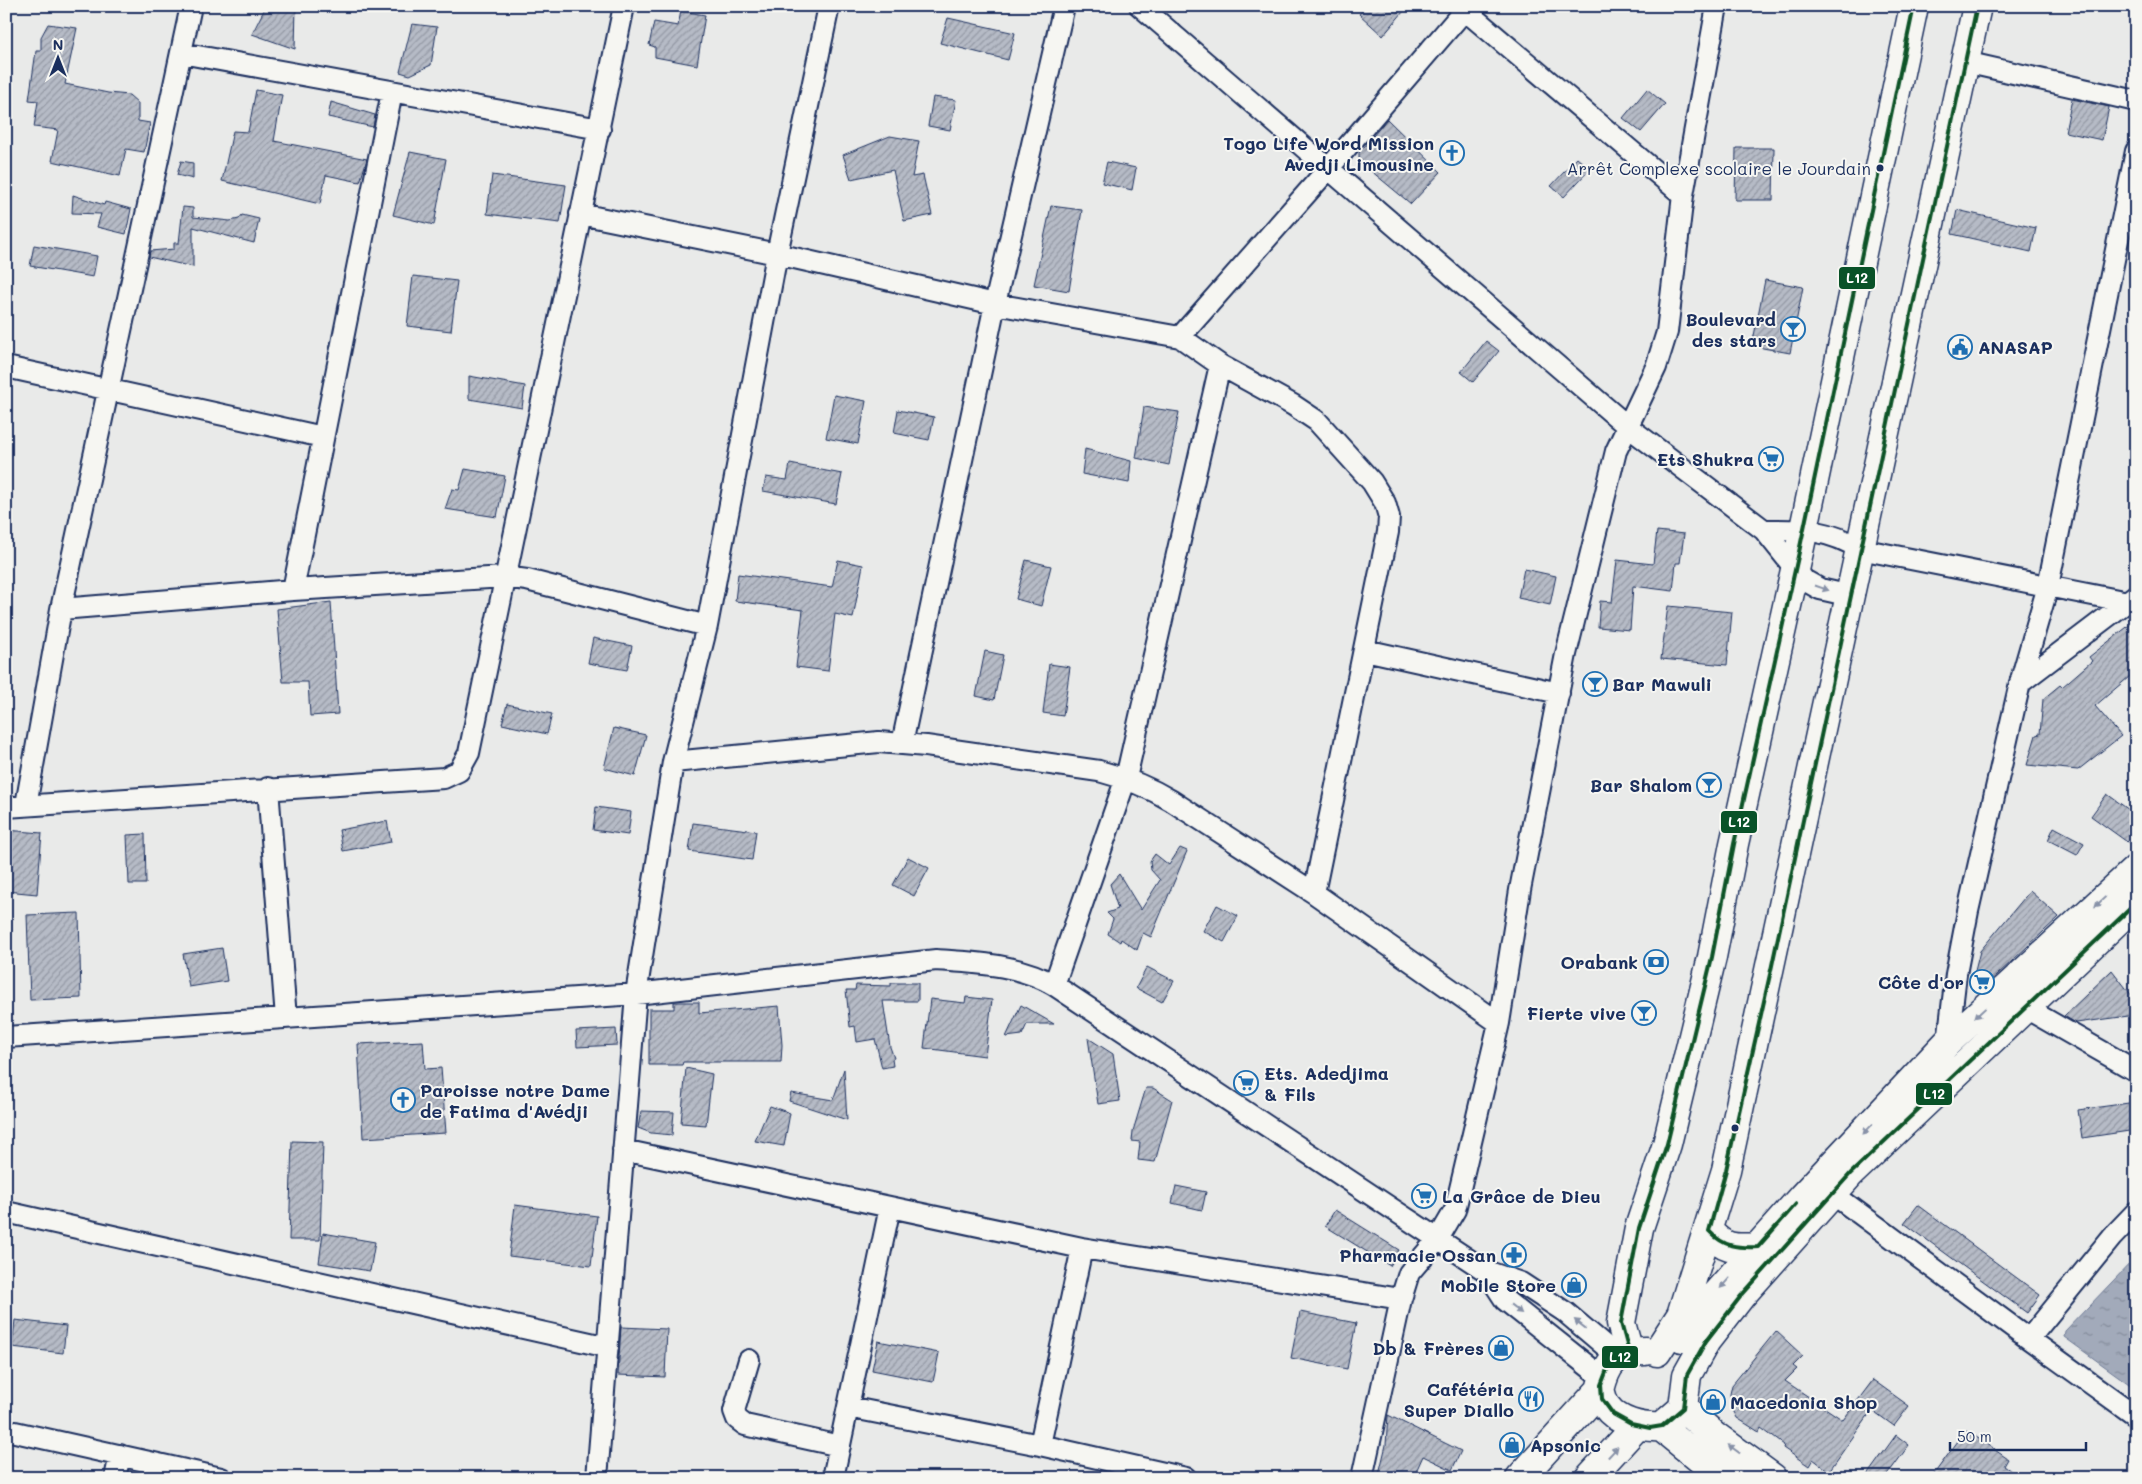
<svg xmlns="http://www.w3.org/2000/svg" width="2142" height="1484" font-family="Mali,sans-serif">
  <defs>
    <pattern id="water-ripples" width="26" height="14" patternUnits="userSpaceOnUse" patternTransform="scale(1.25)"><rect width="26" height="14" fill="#a2aaba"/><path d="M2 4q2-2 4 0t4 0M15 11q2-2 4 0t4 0" fill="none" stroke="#838b9a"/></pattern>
    <pattern id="building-hatch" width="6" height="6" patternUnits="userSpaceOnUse" patternTransform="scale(1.25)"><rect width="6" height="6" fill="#b6bbc6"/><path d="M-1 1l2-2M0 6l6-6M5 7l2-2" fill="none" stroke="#9398a4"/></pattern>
  </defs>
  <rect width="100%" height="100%" fill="#e9eae9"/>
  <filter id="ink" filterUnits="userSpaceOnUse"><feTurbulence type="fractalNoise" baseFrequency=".02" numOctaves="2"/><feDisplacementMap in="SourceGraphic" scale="10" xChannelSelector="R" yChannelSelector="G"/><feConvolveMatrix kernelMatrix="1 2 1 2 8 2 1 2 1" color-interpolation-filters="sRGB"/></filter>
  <g filter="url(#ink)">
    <!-- water -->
    <path fill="url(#water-ripples)" stroke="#6c7995" d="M2136,1257v132l-72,-52 1,-6z"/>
    <!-- building -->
    <path fill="url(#building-hatch)" stroke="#1b2f5e" d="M266,6h30l-1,43 -43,-15z
      M1366,6h42l-25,30 -24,-22z
      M681,11l24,4 -8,50 -42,-8v-10l-6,-2 5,-23 24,4z
      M948,18l67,15 -7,27 -68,-17z
      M48,24l29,4 -12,56 43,9 21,2 9,8v18l12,2 -6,29 -18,-3 -6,27 -68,-15 6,-31 -24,-3 4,-26 -9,-1 7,-49h5v-14z
      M412,24l25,3 -6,38 -21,10 -10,-3z
      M1647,89l18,15 -24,28 -18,-14z
      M256,90l26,5 -8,46 93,18 -7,23 -34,-7 -6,29 -98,-23 11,-50 15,1z
      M933,97l23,3 -6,30 -22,-4z
      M2072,99l37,8 -7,33 -37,-8z
      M331,102l44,13 -2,12 -45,-10z
      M1387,119l54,53 -30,32 -52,-43v-8z
      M890,136l29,5 -7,36 11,-2 9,40 -28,6 -11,-51 -42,9 -8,-24z
      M1736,148h38l-1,52h-38z
      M410,152l36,7 -12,66 -41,-10z
      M1577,158l13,11 -26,28 -13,-11z
      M181,161l12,2v16l-16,-4z
      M1107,162l29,6 -4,22 -30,-7z
      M492,175l74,10 -6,38 -73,-9z
      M73,195l31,10 1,-3 26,7 -5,25 -29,-7 4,-13 -29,-1z
      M1051,206l31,4 -13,81 -35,-6z
      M183,207l10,1v9l37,4 9,-2 3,-4 17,4 -5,24 -61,-16v40l-44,-10 1,-6 24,-2v-6h5z
      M1957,210l79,18 -5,24 -79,-18z
      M34,245l63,11 -4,21 -63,-11z
      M413,276l44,5 -6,50 -44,-5z
      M1765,280l38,7 -13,66 -38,-7z
      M1486,341l13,10 -26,31 -12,-10z
      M469,376l56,10 -3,22 -53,-9z
      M834,395l32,6 -8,43 -32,-6z
      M1144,407l35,5 -10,53 -33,-7z
      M898,410l36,7 -5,23 -35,-7z
      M1085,449l46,12 -2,22 -47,-9z
      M790,464l52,10 -6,30 -73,-13 3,-14 21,3z
      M465,469l40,7 -8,41 -52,-8 7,-20 7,1z
      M1657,531l27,3 -4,29h-4l-3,28 -40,-5 -3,44 -32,-3 2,-26 12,1 5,-42 36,4z
      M838,560l25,5 -10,53 -18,-4 -7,57 -32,-4 7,-57 -68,-9 3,-27 94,13z
      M1026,560l25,6 -10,40 -25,-7z
      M1524,569l32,7 -6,29 -32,-7z
      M331,602l7,112 -28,2 -2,-34h-25l-6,-73z
      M1668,606l64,6 -5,53 -66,-6z
      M2136,620v51l-41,35 26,30 -43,34 -51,-5 9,-30 4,-1 3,-35 17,-14 2,2 30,-26 -3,-4z
      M593,638l39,8 -5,24 -39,-7z
      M985,651l18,4 -9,45 -18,-4z
      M1049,664l21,3 -7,49 -20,-3z
      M507,704l45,10 -5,20 -45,-10z
      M614,728l32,7 -11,41 -31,-8z
      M2107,794l29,21v21l-6,8 -39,-28z
      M596,807l35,5 -3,23 -35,-5z
      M387,821l4,21 -48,9 -4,-21z
      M693,823l63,8 -4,29 -63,-9z
      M2054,827l30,16 -7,12 -29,-15z
      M6,830l36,3 -5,61 -31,-3z
      M145,834l1,50h-17l-2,-49z
      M1180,848l7,3 -36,86 -8,-4 -6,17 -16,-11 -1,3 -12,-8 5,-15 -6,-6 11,-4 -8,-25 9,-10 22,36 19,-30 -9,-10 -1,-9 5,-7 14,11z
      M908,857l21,11 -15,28 -21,-11z
      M2030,891l29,26 -78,73 -5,-3 -1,-16 5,-20z
      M1217,905l21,11 -14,26 -21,-11z
      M79,913l2,85 -51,2 -3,-85z
      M222,948l5,33 -38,6 -6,-33z
      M1147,967l27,14 -12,21 -26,-14z
      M2112,970l24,31v14l-60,8 -12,-7z
      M891,983h27v18h-35l7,46 4,11 -2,1 1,7 -11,2 -7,-29 -18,3 -2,-16 -5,1 -4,-37h9l1,-5 35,1z
      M966,997l26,3 -7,56 -61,-8 6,-49 35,4z
      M674,1002h25v11l80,-7 3,39 -1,17h-98l-1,3h-33v-56h25z
      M1021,1005l33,19h-27l-5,11 -16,2z
      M616,1029l1,16 -40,2 -1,-16z
      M1088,1038l25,16 7,47 -22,3z
      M423,1041l2,28 16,-1 5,65 -83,5 -5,-94z
      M686,1068l26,6 -6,51 -25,-2z
      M844,1069l3,51 -58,-19 2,-8 42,7z
      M1146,1088h7l19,12 -17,62 -17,-2 2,-18 -8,-1 1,-10z
      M2136,1102v28l-54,8 -4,-28z
      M770,1106l20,7 -6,33 -29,-5z
      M641,1111l33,1 -2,23 -21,-2 -13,-5z
      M292,1141l31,1 -3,98h-31z
      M1176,1186l30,6 -4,18 -30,-7z
      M515,1205l82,11 -6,50 -82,-10z
      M1918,1205l122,90 -13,18 -123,-90z
      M1335,1210l64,40 -9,16 -65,-40z
      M323,1233l52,9 -5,29 -51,-8z
      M1300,1312l56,11 -9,46 -56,-11z
      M15,1320l51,6 -3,27 -51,-6z
      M621,1327l46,2 -2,48 -47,-2z
      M1776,1331l27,25 -10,10 4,3 -12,12 58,39 30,-40 36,26 -15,20 -22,-16 -43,61 -16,-12 -4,7 -26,-18 1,-3 -23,-17 -2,4 -22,-14 -6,-12 -1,-12 2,-9z
      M878,1341l61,12 -6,29 -61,-12z
      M1388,1415l73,36 -9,19 -29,-14 -10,22h-35l8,-33z
      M1966,1430l42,29 -4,7 17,12h-90z
      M1896,1435l13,10 -24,33h-20z"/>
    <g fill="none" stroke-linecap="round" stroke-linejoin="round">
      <defs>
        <path id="minor" d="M1140,6l487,420 137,104 40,50 16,9 31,7
          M181,53l419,76
          M1965,62l171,39
          M1683,195l34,-189
          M580,214l197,40 218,50 185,33 40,28 73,40 24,16 55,61 13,21 4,14 -1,15 -74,361
          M1180,337l149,-169 139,-162
          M6,367l317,70
          M1764,530c39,0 62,-2 96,19l268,53
          M293,590l99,-498
          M61,609l232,-19 212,-13 22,3 180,46
          M1365,650l194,43
          M2020,683l28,-97 88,-435
          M902,744l93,-440 69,-298
          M673,762l206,-20 47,4 173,25c27,7 50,16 73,30l142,92 185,130
          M268,788l18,230
          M26,805l35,-196 130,-603
          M6,807l438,-29 15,-7 10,-18 155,-747
          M1054,985l72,-207 94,-413
          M2024,1007l112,64
          M6,1037l630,-43 300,-34c40,3 83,4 118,25l432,286 35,12 44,29 52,44
          M1948,1042l8,-68 12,-63 52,-228 116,-88
          M623,1150l459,98 319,51
          M1833,1194l196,145 107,77
          M6,1212l602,135
          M1486,1271l19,29 98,78
          M2029,1339l83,-102 24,-25
          M749,1360l-15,51 3,8 8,6 95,21
          M848,1407l192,38 146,33
          M6,1430l215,48
          M1040,1445l42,-197
          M115,1478l5,-23
          M597,1478l39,-484 37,-232 34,-136 70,-372 52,-248
          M833,1478l57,-271
          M1362,1478l39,-179 8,-26 29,-34 17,-29 44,-187 21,-133 46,-236 50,-203 40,-84 11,-35 16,-137 -223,-189"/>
        <path id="secondary" d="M1709,1227v4c16,19 26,17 49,16
          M1682,1338l25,-34 95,-107 146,-155 188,-173
          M1629,1352l-8,-29 18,-95 28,-84 45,-187 22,-113 65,-292 115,-546
          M1657,1352l24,-37 45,-145 251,-1164
          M1600,1390c2,5 3,12 6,16 12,17 36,22 55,21l22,-19 4,-33 19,-34 35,-45 110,-123 285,-270
          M1683,1408l31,27 59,43
          M1661,1427l39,32 27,19
          M1520,1478l80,-88c7,-28 15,-38 45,-39
          M1589,1478l48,-52"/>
      </defs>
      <!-- minor casing -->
      <use href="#minor" stroke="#1b2f5e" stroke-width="24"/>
      <!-- secondary casing -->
      <use href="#secondary" stroke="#1b2f5e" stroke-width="31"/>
      <!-- minor -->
      <use href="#minor" stroke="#f6f6f2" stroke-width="20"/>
      <!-- secondary -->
      <use href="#secondary" stroke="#f6f6f2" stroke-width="28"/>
      <defs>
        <path id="bus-1" d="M1914,6l-115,546 -65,292 -22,113 -45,187 -28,84 -18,95 8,29 -14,7 -7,8 -7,18 1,14 11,15 18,10 19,4 12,-2 21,-18 4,-33 19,-34 35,-45 110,-123 285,-270
          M1796,1204l-38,43c-21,1 -34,0 -49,-16l17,-61 45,-200 206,-964"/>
      </defs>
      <!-- bus-1 casing -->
      <use href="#bus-1" stroke="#f6f6f2" stroke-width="8"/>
      <!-- bus-1 -->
      <use href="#bus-1" stroke="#095228" stroke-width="4"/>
    </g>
    <!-- one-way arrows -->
    <defs><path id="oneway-solid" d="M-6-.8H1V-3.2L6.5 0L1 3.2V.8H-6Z" transform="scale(1.25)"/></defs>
    <g fill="#8892a8">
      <use href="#oneway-solid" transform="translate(1822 588) rotate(19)"/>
      <use href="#oneway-solid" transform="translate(2100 902) rotate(137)"/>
      <use href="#oneway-solid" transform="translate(1980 1013) rotate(137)"/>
      <use href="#oneway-solid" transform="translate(1868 1129) rotate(134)"/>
      <use href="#oneway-solid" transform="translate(1725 1283) rotate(132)"/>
      <use href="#oneway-solid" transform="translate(1516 1309) rotate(38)"/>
      <use href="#oneway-solid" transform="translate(1580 1324) rotate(-142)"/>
      <use href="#oneway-solid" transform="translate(1734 1449) rotate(-144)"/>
      <use href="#oneway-solid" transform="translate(1613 1452) rotate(-47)"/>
    </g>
  </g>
  <!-- icons -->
  <defs>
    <symbol id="church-ring" viewBox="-11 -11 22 22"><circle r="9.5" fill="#f6f6f2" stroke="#1f6fb2" stroke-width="1.5"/><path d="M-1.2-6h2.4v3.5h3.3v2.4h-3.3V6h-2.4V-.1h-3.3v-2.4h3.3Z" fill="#1f6fb2"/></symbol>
    <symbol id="bar-ring" viewBox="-11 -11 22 22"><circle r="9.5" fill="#f6f6f2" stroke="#1f6fb2" stroke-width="1.5"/><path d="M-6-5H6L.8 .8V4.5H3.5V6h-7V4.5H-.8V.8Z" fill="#1f6fb2"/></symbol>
    <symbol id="civic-ring" viewBox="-11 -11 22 22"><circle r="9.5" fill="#f6f6f2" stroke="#1f6fb2" stroke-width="1.5"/><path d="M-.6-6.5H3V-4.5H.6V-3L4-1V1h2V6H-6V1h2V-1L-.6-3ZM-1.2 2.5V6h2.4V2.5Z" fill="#1f6fb2"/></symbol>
    <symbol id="supermarket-ring" viewBox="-11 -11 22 22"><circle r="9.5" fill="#f6f6f2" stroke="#1f6fb2" stroke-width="1.5"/><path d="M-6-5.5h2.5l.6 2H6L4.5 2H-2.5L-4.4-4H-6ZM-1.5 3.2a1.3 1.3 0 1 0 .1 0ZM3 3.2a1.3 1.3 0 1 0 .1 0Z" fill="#1f6fb2"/></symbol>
    <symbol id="bank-ring" viewBox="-11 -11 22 22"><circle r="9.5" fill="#f6f6f2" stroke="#1f6fb2" stroke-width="1.5"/><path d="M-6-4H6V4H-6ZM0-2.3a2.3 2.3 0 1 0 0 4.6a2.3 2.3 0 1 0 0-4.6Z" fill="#1f6fb2"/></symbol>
    <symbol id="pharmacy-ring" viewBox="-11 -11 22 22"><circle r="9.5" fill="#f6f6f2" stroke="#1f6fb2" stroke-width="1.5"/><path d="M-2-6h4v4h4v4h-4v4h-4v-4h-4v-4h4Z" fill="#1f6fb2"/></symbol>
    <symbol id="shop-ring" viewBox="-11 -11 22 22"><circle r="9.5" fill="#f6f6f2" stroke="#1f6fb2" stroke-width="1.5"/><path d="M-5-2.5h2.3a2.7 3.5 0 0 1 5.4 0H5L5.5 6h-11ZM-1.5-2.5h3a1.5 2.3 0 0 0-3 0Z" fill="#1f6fb2"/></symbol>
    <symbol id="restaurant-ring" viewBox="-11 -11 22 22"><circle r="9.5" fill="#f6f6f2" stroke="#1f6fb2" stroke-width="1.5"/><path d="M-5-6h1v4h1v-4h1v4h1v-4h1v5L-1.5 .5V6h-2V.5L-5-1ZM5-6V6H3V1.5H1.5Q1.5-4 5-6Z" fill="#1f6fb2"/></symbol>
  </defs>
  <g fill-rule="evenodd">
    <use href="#church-ring" x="1438" y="139" width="28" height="28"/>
    <use href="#bar-ring" x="1779" y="315" width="28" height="28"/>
    <use href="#civic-ring" x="1946" y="333" width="28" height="28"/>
    <use href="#supermarket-ring" x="1757" y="445" width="28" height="28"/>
    <use href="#bar-ring" x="1581" y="670" width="28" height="28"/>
    <use href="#bar-ring" x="1695" y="771" width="28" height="28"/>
    <use href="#bank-ring" x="1642" y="948" width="28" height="28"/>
    <use href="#supermarket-ring" x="1968" y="968" width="28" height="28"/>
    <use href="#bar-ring" x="1630" y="999" width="28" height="28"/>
    <use href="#supermarket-ring" x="1232" y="1069" width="28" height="28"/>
    <use href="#church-ring" x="389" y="1086" width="28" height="28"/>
    <use href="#supermarket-ring" x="1410" y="1182" width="28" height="28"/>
    <use href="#pharmacy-ring" x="1500" y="1241" width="28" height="28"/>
    <use href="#shop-ring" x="1560" y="1271" width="28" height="28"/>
    <use href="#shop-ring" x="1487" y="1334" width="28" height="28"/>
    <use href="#restaurant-ring" x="1517" y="1385" width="28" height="28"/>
    <use href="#shop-ring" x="1699" y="1388" width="28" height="28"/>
    <use href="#shop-ring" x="1498" y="1431" width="28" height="28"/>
  </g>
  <!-- markers -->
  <g fill="#1b2f5e" stroke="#f6f6f2" stroke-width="2">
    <circle cx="1880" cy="168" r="4.5"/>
    <circle cx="1735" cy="1128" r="4.5"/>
  </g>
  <g text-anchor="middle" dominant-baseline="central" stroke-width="4" stroke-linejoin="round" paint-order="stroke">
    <!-- bus labels -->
    <g font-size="17" fill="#1b2f5e" stroke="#f6f6f2" text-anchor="end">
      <text x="1871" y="168">Arrêt Complexe scolaire le Jourdain</text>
    </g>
    <!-- poi labels -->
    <g font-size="18" font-weight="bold" fill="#1b2f5e" stroke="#f6f6f2" text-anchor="end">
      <text x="1434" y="143">Togo Life Word Mission<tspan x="1434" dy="21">Avedji Limousine</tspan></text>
      <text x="1776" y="319">Boulevard<tspan x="1776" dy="21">des stars</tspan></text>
      <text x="1978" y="347" text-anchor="start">ANASAP</text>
      <text x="1754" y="459">Ets Shukra</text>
      <text x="1612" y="684" text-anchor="start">Bar Mawuli</text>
      <text x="1692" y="785">Bar Shalom</text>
      <text x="1638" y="962">Orabank</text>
      <text x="1964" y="982">Côte d'or</text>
      <text x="1626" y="1013">Fierte vive</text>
      <text x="1264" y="1073" text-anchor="start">Ets. Adedjima<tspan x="1264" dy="21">&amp; Fils</tspan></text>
      <text x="420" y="1090" text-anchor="start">Paroisse notre Dame<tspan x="420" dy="21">de Fatima d'Avédji</tspan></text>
      <text x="1442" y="1196" text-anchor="start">La Grâce de Dieu</text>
      <text x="1496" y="1255">Pharmacie Ossan</text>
      <text x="1556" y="1285">Mobile Store</text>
      <text x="1484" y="1348">Db &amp; Frères</text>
      <text x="1514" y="1389">Cafétéria<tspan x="1514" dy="21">Super Diallo</tspan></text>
      <text x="1730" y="1402" text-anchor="start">Macedonia Shop</text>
      <text x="1530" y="1445" text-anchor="start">Apsonic</text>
    </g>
  </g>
  <g stroke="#f6f6f2" stroke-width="2">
    <rect x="1838" y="266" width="38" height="24" rx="5" fill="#095228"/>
    <rect x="1720" y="810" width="38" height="24" rx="5" fill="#095228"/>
    <rect x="1915" y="1082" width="38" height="24" rx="5" fill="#095228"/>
    <rect x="1601" y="1345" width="38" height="24" rx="5" fill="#095228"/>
  </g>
  <g font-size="14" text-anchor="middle" font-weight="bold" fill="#fff">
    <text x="1857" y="283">L12</text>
    <text x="1739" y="827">L12</text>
    <text x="1934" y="1099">L12</text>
    <text x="1620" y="1362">L12</text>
  </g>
  <!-- margin -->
  <rect width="2142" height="1484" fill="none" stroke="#f6f6f2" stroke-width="25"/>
  <rect x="12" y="12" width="2117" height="1459" fill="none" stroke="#1b2f5e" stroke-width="2" filter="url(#ink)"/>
  <!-- north arrow -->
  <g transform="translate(58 58)" stroke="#f6f6f2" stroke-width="4" paint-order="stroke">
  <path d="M0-4L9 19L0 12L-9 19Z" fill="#1b2f5e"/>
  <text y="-8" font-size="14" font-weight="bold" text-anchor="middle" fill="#1b2f5e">N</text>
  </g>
  <!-- scale -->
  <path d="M1950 1442v8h136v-8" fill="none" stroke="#1b2f5e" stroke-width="2.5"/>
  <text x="1957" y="1442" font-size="15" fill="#1b2f5e" stroke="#f6f6f2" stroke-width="4" paint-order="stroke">50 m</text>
</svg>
